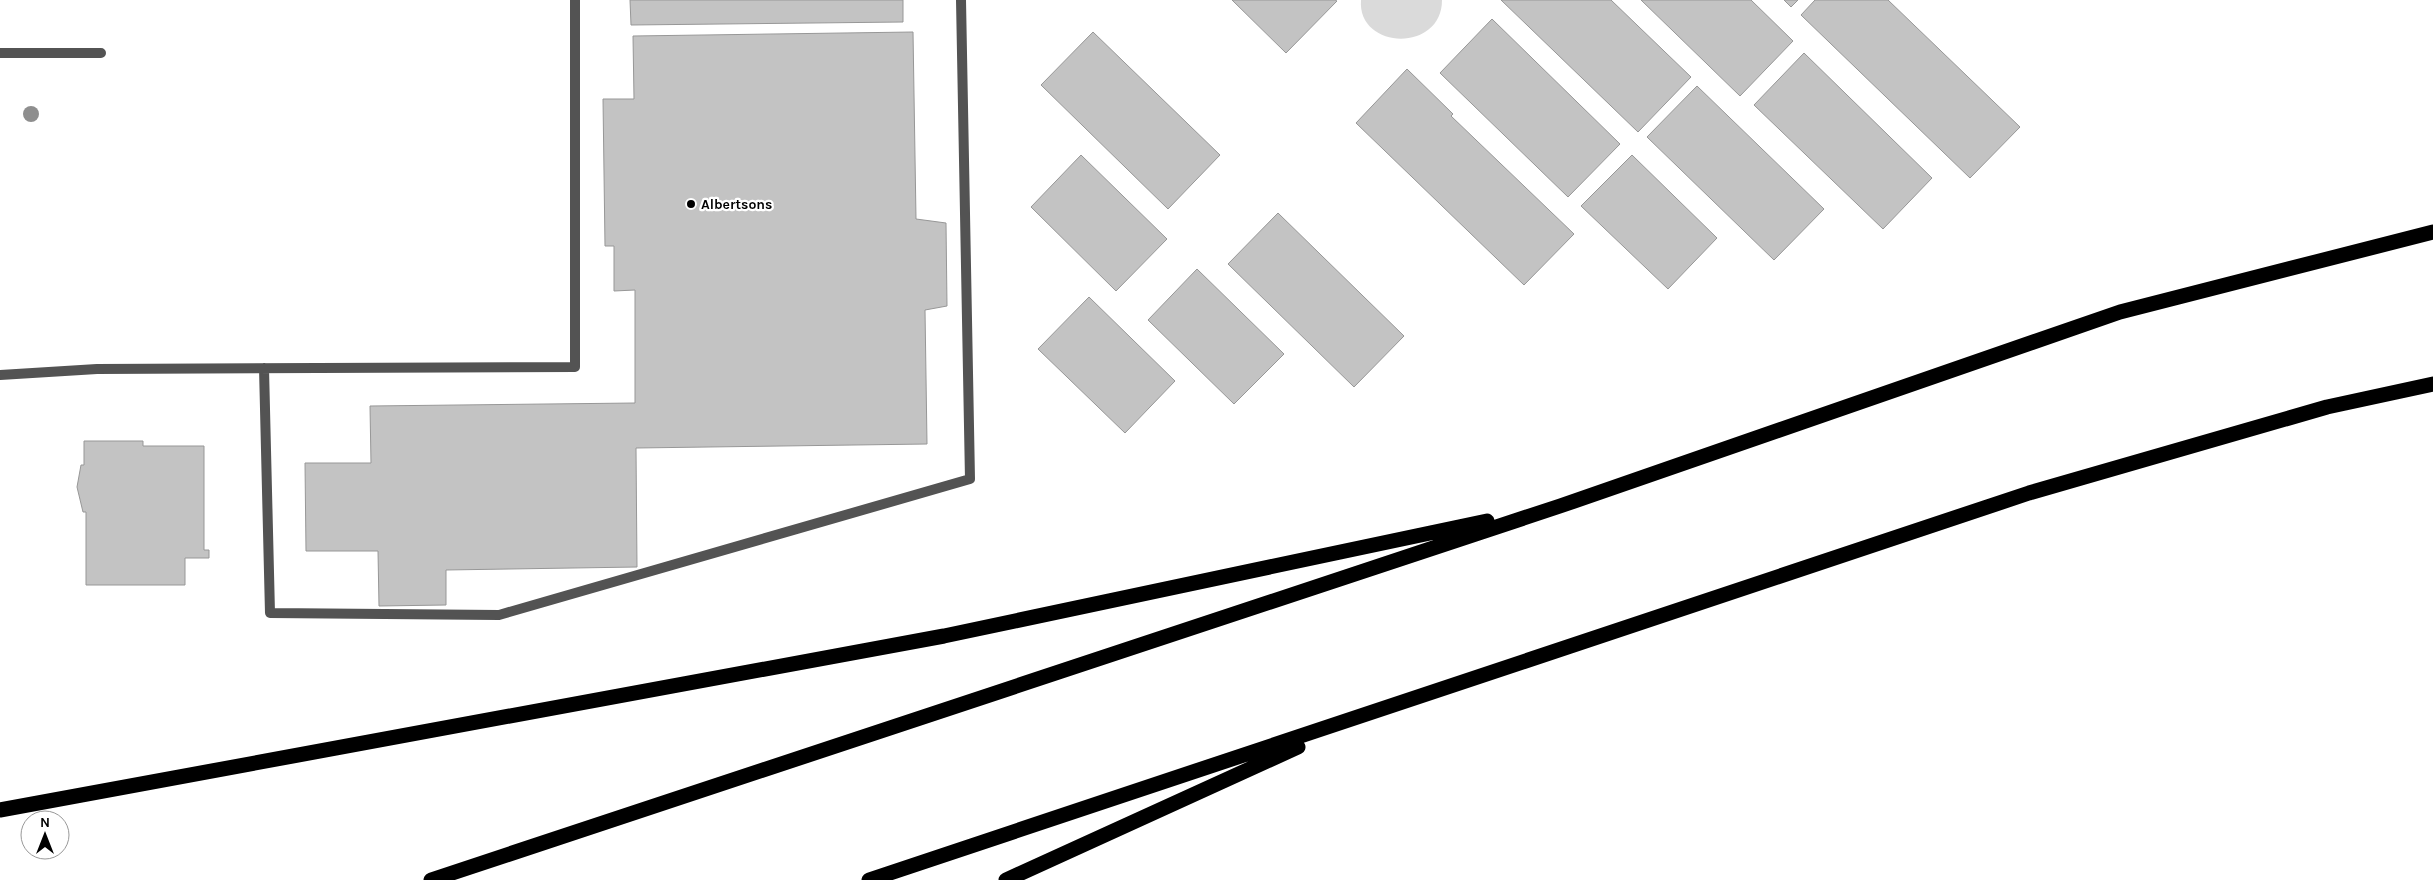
<svg xmlns="http://www.w3.org/2000/svg" width="2433" height="880" font-family="Karla,sans-serif">
  <rect width="100%" height="100%" fill="#fff"/>
  <!-- green -->
  <path fill="#dadada" d="M1361,0h81c0,53 -85,50 -81,0z"/>
  <!-- building -->
  <path fill="#c3c3c3" stroke="#979797" d="M630,0h273v22l-272,3z
    M1232,0h103l2,1 -51,52z
    M1501,0h110l80,77 -53,55z
    M1641,0h110l42,41 -53,55z
    M1784,0h14l-7,7z
    M1815,0h73l132,127 -50,51 -169,-163z
    M1492,19l128,125 -52,53 -128,-124z
    M913,32l3,187 30,4 1,83 -22,4 2,134 -291,4 1,119 -191,3v35l-67,1 -1,-55h-72l-1,-88h66l-1,-57 265,-3v-113l-21,1v-45h-9l-2,-147h31l-1,-63z
    M1093,32l127,123 -52,54 -127,-124z
    M1804,53l128,125 -49,51 -129,-124z
    M1407,69l46,45 -2,2 123,118 -50,51 -168,-162z
    M1697,86l127,123 -50,51 -127,-123z
    M1081,155l86,84 -51,52 -85,-84z
    M1632,155l85,83 -49,51 -87,-83z
    M1278,213l126,123 -50,51 -126,-123z
    M1197,269l87,85 -50,50 -86,-84z
    M1089,297l86,84 -50,52 -87,-84z
    M84,441h59v5h61v104h5v8h-24v27h-99v-73h-3l-6,-25 4,-22h3z"/>
  <g fill="none" stroke-linecap="round" stroke-linejoin="round">
    <!-- lane -->
    <path stroke="#535353" stroke-width="10" d="M0,53h101
      M264,368l6,245 229,2 471,-136 -9,-479
      M0,375l97,-6 478,-2v-367"/>
    <!-- highway -->
    <path stroke="#000" stroke-width="15" d="M0,810l944,-174 543,-115
      M431,880l1129,-374 560,-194 313,-80
      M869,880l1160,-387 298,-86 106,-23
      M1006,880l292,-133"/>
  </g>
  <!-- trees -->
  <circle fill="#8e8e8e" cx="31" cy="114" r="8"/>
  <!-- markers -->
  <circle fill="#000" stroke="#fff" stroke-width="2" cx="691" cy="204" r="5"/>
  <g text-anchor="middle" dominant-baseline="central" stroke-width="4.5" stroke-linejoin="round" paint-order="stroke">
    <!-- poi labels -->
    <g font-size="14" font-weight="bold" fill="#000" stroke="#fff" text-anchor="start">
      <text x="701" y="204">Albertsons</text>
    </g>
  </g>
  <!-- north arrow -->
  <g transform="translate(45 835)"><circle r="24" fill="#ffffff" stroke="#999999"/>
  <path d="M0-4L9 19L0 12L-9 19Z" fill="#000000"/>
  <text y="-8" font-size="14" font-weight="bold" text-anchor="middle" fill="#000000">N</text>
  </g>
</svg>
